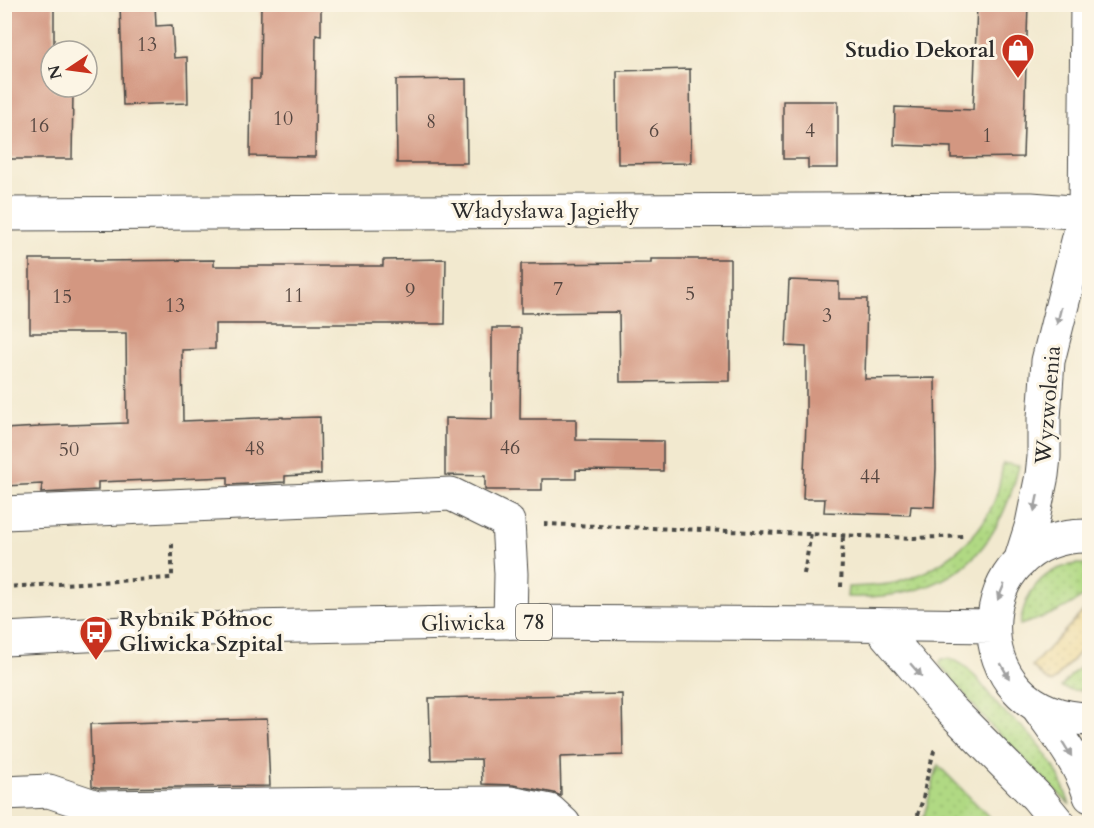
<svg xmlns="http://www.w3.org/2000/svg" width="1094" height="828" font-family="Cardo,serif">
  <defs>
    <pattern id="grass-dots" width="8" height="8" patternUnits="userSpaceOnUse" patternTransform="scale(1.5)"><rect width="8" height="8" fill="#b0d983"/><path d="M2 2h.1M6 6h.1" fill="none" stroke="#98ba71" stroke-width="1.8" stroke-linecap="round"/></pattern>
    <pattern id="sand-dots" width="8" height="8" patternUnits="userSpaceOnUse" patternTransform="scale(1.5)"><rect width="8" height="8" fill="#eeda9e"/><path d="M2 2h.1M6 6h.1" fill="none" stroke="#cb8" stroke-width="1.8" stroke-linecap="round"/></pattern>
  </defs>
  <rect width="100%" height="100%" fill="#fcf5e5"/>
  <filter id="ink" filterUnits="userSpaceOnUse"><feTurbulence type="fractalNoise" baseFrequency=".0167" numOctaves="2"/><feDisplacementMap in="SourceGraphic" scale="12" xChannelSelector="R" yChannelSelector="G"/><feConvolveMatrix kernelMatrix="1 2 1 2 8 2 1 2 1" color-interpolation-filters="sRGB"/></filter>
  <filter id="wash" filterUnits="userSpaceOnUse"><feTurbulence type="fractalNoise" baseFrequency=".008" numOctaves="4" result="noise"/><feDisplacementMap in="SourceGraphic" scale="24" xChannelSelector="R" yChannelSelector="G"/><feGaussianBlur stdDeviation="1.35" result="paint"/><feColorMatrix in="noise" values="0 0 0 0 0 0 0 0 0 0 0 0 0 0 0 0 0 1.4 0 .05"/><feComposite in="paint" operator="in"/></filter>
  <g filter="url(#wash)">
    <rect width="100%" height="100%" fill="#f2e9cf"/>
    <!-- grass -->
    <path fill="url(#grass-dots)" stroke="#6e8257" stroke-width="1.5" d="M1003,463l16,3c-23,94 -73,134 -172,131l1,-10c16,-1 34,-1 51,-5 38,-11 78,-40 94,-78 6,-13 8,-27 10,-41z
      M1076,564h13v28c-20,16 -44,26 -69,33 5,-33 22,-56 56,-61z
      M942,659c26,-3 43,33 58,49 7,7 14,12 21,18 12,11 22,24 30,36 9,14 14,28 19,43l-80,-80 -50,-60 -1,-2z
      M1089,660v31l-18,-1 -10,-3 12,-14z
      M938,765l57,58h-73z"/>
    <!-- sand -->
    <path fill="url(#sand-dots)" stroke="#8c8264" stroke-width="1.5" d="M1089,605v36l-37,42 -8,-5 -12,-12z"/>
    <g id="blocks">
      <!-- building -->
      <path fill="#d39781" d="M4,4h50v47h-3v36h3v4h19l-1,68h-68z
        M120,4h35l1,22 16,-1 2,33 13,-1 1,46 -65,2z
        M261,4h60v32l-5,-1 -1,122 -65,-1 1,-77h9z
        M977,4h51l-5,153 -72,1v-11l-57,-2 1,-38 78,3z
        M690,69l1,94 -73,1 -1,-93z
        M466,79l1,84h-70l-1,-83z
        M783,101h55v67h-30v-9h-25z
        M30,259h64v2l120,-1v6h169v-6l63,-1 -1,65h-230v25l-33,1 1,71 100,-4v1l37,-1 1,57 -36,2v6l-57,3v-8l-130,5v8l-57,3 1,-9 -37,2 -1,-57 35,-2v-1l88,-3 -1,-90h-96z
        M651,259h79v122l-110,1 -1,-70 -98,1v-49l130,-1z
        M789,280l50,2v17h28l-2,80 70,-1 1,90 -2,39 -23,-1 -1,9 -86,-3 1,-13h-22l3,-77v-75l-20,-1z
        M492,328h29l-1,91h56v21l87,1v30l-87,-1v9h-34v11h-57v-14l-40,-1v-57l47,1z
        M622,694l1,61 -63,2 1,39 -7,-3 -41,-8 -31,-1 -1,-25 -50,1 -2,-62z
        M267,719l3,67 -170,2 -8,-2 -2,-62z"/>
    </g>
  </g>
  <g filter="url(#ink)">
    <use href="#blocks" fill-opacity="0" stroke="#494844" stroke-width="1.5"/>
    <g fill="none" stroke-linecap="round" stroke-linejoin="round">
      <defs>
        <path id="minor" d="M4,214l1027,-5 54,4
          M4,513l447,-19 57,28 3,52 -1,48
          M4,793l45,-2 48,16 256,-3 157,-1 40,8 14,13"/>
        <path id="major" d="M1086,234l-1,-21 2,-209
          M1090,536c-125,-4 -132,181 0,183
          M1020,562l12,-38 10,-49 2,-18v-39l4,-57 37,-148
          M878,625l69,81 90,91 22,27
          M4,639l245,-12 261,-5 330,2 153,2
          M1037,706c20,28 43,57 53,90"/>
      </defs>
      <!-- minor casing -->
      <use href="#minor" stroke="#494844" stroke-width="35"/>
      <!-- major casing -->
      <use href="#major" stroke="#494844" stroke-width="35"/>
      <!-- path -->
      <path stroke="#494844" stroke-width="4" stroke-dasharray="4.5 4.5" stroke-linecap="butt" d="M544,524l370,14 51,-2
        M804,574l7,-41
        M4,587l168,-9v-35
        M841,587l2,-52
        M915,824l8,-25 3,-17 8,-31 3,-3"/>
      <!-- minor -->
      <use href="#minor" stroke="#fff" stroke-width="33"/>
      <!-- major -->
      <use href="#major" stroke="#fff" stroke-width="33"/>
    </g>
    <!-- one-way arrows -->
    <defs><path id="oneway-solid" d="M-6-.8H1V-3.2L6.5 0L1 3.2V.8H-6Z" transform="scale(1.5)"/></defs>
    <g fill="#a0a0a0">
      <use href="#oneway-solid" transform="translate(1059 316) rotate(104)"/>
      <use href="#oneway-solid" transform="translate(1036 503) rotate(102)"/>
      <use href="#oneway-solid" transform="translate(1001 592) rotate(113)"/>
      <use href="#oneway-solid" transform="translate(916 670) rotate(49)"/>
      <use href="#oneway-solid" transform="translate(1005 671) rotate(61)"/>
      <use href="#oneway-solid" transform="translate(1067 749) rotate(58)"/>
    </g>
  </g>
  <!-- icons -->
  <defs>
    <symbol id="shop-pin" viewBox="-11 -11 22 30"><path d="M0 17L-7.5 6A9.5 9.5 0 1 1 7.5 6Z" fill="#c8321e" stroke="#fcf5e5"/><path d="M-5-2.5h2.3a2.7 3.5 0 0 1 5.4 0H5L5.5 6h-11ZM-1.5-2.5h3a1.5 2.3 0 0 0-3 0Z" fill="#fff"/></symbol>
    <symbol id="bus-pin" viewBox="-11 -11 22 30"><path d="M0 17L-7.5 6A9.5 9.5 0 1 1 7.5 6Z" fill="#c8321e" stroke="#fcf5e5"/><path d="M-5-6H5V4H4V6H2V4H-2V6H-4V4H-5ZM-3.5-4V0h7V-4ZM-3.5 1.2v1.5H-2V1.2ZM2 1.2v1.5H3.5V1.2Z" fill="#fff"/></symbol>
  </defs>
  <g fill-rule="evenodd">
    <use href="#shop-pin" x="999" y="31" width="38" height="52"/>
    <use href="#bus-pin" x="77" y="613" width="38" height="52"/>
  </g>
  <g text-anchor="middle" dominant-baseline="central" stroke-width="6" stroke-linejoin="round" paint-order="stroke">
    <!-- number labels -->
    <g font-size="20" fill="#554640">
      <text x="147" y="44">13</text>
      <text x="283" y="118">10</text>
      <text x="431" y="121">8</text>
      <text x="39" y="125">16</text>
      <text x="654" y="130">6</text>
      <text x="810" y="130">4</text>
      <text x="987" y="135">1</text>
      <text x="558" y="288">7</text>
      <text x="410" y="290">9</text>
      <text x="690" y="293">5</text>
      <text x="294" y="295">11</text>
      <text x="62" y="296">15</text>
      <text x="175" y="305">13</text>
      <text x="827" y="315">3</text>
      <text x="510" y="447">46</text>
      <text x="255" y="448">48</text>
      <text x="69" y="449">50</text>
      <text x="870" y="476">44</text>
    </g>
    <!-- shield labels -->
    <rect fill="#fcf5e5" stroke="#6a6863" stroke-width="1.5" x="516" y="604" width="36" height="36" rx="4.5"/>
    <g font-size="21" font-weight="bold" fill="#2b2b2b">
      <text x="534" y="622">78</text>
    </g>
    <!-- poi labels -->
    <g font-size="22" font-weight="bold" fill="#2b2b2b" stroke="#fcf5e5" text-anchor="end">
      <text x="995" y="50">Studio Dekoral</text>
      <text x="119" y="619" text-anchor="start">Rybnik Północ<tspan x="119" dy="25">Gliwicka Szpital</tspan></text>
    </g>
    <!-- street labels -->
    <g font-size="22" fill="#2b2b2b" stroke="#fcf5e5">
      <text x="545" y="211">Władysława Jagiełły</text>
      <text transform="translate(1048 405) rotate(-85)">Wyzwolenia</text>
      <text transform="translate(463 623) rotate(-1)">Gliwicka</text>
    </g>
  </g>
  <!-- margin -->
  <rect width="1094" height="828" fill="none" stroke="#fcf5e5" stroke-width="24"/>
  <!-- north arrow -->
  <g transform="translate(69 69) rotate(257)"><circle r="28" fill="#fcf5e5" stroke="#a8a49b" stroke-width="1.5"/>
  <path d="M0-4.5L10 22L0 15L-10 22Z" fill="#c8321e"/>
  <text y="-9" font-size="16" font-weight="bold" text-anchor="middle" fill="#2b2b2b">N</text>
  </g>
</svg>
